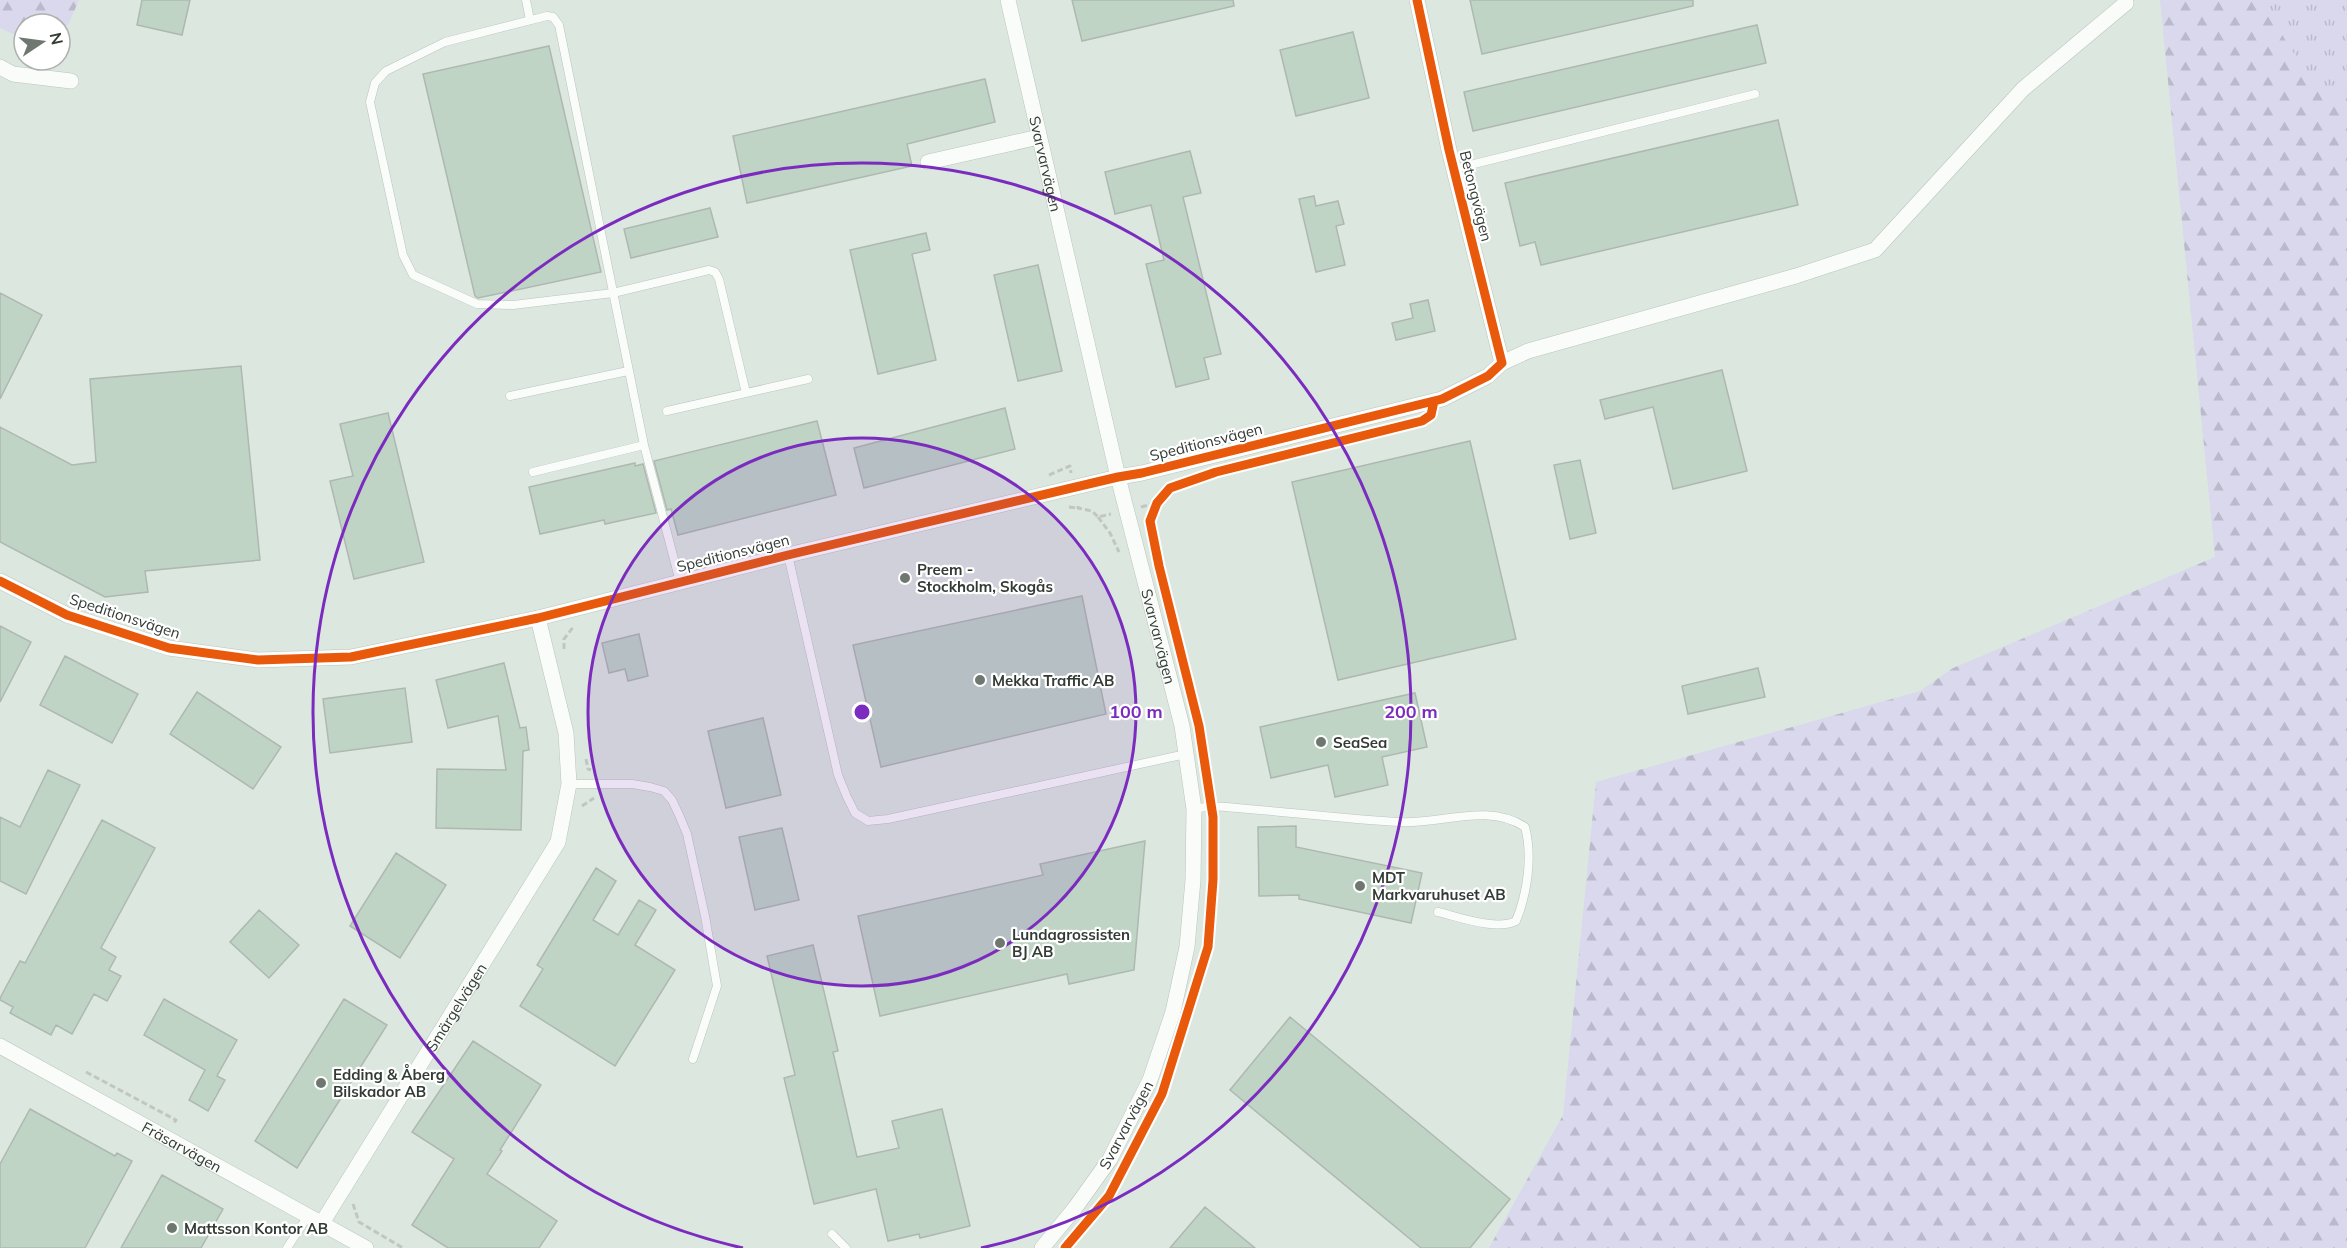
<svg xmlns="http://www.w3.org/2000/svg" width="2347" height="1248" font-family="Mulish,sans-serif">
  <defs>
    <pattern id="forest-firs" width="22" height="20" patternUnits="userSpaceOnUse" patternTransform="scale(1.5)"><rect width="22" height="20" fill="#d9d8ed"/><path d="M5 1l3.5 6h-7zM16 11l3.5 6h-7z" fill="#bbbacc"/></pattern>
    <pattern id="park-tufts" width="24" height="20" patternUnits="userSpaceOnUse" patternTransform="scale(1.5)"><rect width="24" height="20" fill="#d9d8ed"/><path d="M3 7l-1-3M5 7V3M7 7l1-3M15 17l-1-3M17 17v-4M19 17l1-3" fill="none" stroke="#bbbacc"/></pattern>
  </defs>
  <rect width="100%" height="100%" fill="#dce8df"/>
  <!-- forest -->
  <path fill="url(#forest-firs)" d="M0,0h79l-11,25 -8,2v-3h-36v12l-4,1 -20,-9z
    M2160,0h187v1248h-858l74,-133 33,-333 324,-91 33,-23 262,-111z"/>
  <!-- park -->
  <path fill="url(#park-tufts)" d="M2260,0h87v96l-29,-5z"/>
  <!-- building -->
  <path fill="#bfd4c5" stroke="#aeb8b1" stroke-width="1.5" d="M142,0h48l-8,35 -45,-10z
    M1072,0h161l1,6 -152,35z
    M1470,0h223v6l-211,48z
    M1757,25l9,38 -293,68 -9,-39z
    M1353,32l16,66 -73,18 -16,-66z
    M549,46l52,226 -123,26 -3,-2 -52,-222z
    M985,79l10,43 -88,22 5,22 -165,37 -14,-67z
    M1778,120l20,85 -257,60 -6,-23 -15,4 -15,-63z
    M1190,151l11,42 -18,4 38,157 -17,4 5,21 -33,8 -30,-123 18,-4 -13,-55 -36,9 -10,-42z
    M1314,196l2,10 22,-5 6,23 -8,2 9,39 -29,7 -17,-73z
    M710,208l8,29 -87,21 -7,-29z
    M926,233l4,17 -18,4 24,106 -58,14 -28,-124z
    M1038,265l24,106 -44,10 -24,-106z
    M0,293l42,22 -42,84z
    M1428,300l7,31 -39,9 -4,-17 21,-5 -3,-14z
    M241,366l19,194 -115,11 3,21 -43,5 -105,-55v-115l72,38 24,-3 -6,-83z
    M1722,370l25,101 -74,18 -20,-82 -48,12 -5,-19z
    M1005,408l10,41 -151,39 -10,-40z
    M388,413l36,149 -70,17 -24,-98 23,-5 -13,-52z
    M817,421l19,74 -158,40 -7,-26 -4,1 -13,-49z
    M1470,441l46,198 -178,41 -46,-198z
    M1580,460l16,73 -26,6 -16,-74z
    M635,463v3l8,-2 13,49 -51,11 -1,-4 -64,14 -11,-47z
    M1082,596l24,118 -225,53 -28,-122z
    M0,626l31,16 -31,60z
    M639,634l9,42 -20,5 -3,-12 -16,4 -7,-30z
    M65,656l73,38 -26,49 -72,-38z
    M504,663l16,65 6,-1 3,23 -6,1 -2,79 -85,-2 1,-59 69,1 -8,-54 -50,12 -12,-48z
    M1758,668l7,29 -77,17 -6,-28z
    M405,688l7,54 -82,11 -7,-54z
    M197,692l84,55 -28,42 -83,-55z
    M1415,693l12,54 -45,10 6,28 -53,12 -7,-32 -57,13 -11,-51z
    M763,718l18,77 -55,13 -18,-77z
    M48,770l32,15 -54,109 -26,-13v-64l20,10z
    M102,820l53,28 -54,100 15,9 -7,13 12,6 -14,25 -13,-7 -22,40 -16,-9 -5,10 -41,-22 3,-6 -13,-7v-2l20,-37 5,2z
    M1296,826v21l126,26 -11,50 -112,-24v-4l-40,1 -1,-69z
    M782,828l17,72 -44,10 -16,-73z
    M1145,841l-11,129 -65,14 -2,-10 -187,42 -22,-100 185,-41 -3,-11z
    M396,853l50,32 -46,73 -50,-32z
    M596,868l20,13 -23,39 25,15 21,-35 17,10 -21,35 40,25 -60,96 -95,-60 23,-37 -6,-4z
    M259,910l40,35 -30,33 -39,-36z
    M813,945l25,106 -5,1 24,105 42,-9 -7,-27 50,-12 28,117 -50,12 -1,-4 -31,7 -12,-52 -62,15 -30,-126 11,-3 -28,-119z
    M164,999l73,41 -20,36 8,4 -17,31 -19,-11 16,-30 -61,-35z
    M344,999l43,26 -90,143 -42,-27z
    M1290,1017l220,182 -40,49h-49l-191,-158z
    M473,1041l68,44 -41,65 2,1 -15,23 70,47 -18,27h-91l-36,-23 42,-66 -42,-27z
    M30,1109l85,47 2,-3 15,8 -47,87h-85v-84z
    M162,1175l61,34 -22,39h-80z
    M1205,1207l50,41h-85z"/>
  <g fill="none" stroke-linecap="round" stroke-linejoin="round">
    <defs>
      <path id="lane" d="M526,0l4,20
        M1454,169l301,-75
        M510,396l118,-25
        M667,411l141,-32
        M533,472l111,-27
        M788,555l50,220 9,22 8,16 13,8 20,-2 298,-65
        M680,582l-36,-137 -85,-420 -6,-8 -6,-1 -102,26 -59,29 -11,12 -5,19 33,153 10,20 64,29 36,1 100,-12 96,-23 6,2 4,7 27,114
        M569,784h63l18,3 14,4 8,9 8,17 7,17 18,82 12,70 -24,73
        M1194,809l17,-3c63,4 126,13 188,16 41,3 88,-20 126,5 8,30 2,67 -9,94 -19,10 -57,-4 -78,-9
        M832,1234l14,14
        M287,1248l21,-32"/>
      <g id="street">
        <path id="s1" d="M1008,0l110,477 64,249 12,83 -1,71 -6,67 -14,65 -23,68 -40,79 -35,49 -33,40"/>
        <path d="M0,67l13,7 58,7"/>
        <path d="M928,162l111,-25"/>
        <path d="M1502,363l26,-12 268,-75 79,-26 148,-161 103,-86"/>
        <path d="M0,581l67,34 102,33 89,12 93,-3 187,-39 250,-63 330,-78 24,-4 300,-74 46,-23 14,-13 -53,-213 -32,-150"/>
        <path id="s2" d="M0,1046l366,202"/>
        <path id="s3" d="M322,1223l236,-381 11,-58 -3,-51 -28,-115"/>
      </g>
    </defs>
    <!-- lane casing -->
    <use href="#lane" stroke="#bbc4bd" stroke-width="9"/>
    <!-- street casing -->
    <use href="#street" stroke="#bbc4bd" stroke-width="16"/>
    <!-- path -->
    <path stroke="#c2c6c3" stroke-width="3" stroke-dasharray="6 3" stroke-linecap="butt" d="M1049,475l21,-9 1,7
      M1078,506v2l14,3 6,6 13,-3
      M1069,507l9,1
      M1141,507l16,-4
      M1098,517l12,16 9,19
      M69,595l13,6
      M564,649v-10l10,-13
      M586,759l2,10 3,1
      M582,806l12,-8
      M86,1072l90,48 -2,3
      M353,1204l6,18 44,26"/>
    <!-- lane -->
    <use href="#lane" stroke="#fafcfa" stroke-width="8"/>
    <!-- street -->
    <use href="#street" stroke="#fafcfa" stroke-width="15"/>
    <defs>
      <path id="cycleway" d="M0,581l67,34 102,33 89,12 93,-3 187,-39 250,-63 330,-78 24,-4 300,-74 46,-23 14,-13 -53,-213 -32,-150
        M1065,1248l44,-52 53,-102 46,-147 5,-67v-63l-14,-91 -40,-160 -9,-45 7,-18 13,-15 46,-16 206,-51 9,-6 3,-14"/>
    </defs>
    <!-- cycleway casing -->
    <use href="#cycleway" stroke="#fff" stroke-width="13"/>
    <!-- cycleway -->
    <use href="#cycleway" stroke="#e8590c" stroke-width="9"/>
  </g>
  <!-- distance rings -->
  <circle cx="862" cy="712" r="274" fill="#7b2cbf" fill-opacity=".12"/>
  <g fill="none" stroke="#7b2cbf" stroke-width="3">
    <circle cx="862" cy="712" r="274"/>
    <path d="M743 1248A549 549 0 1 1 981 1248"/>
  </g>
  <!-- markers -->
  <g fill="#6e7870" stroke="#fff" stroke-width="2">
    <circle cx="905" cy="578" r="6"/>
    <circle cx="980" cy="680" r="6"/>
    <circle cx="1321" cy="742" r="6"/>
    <circle cx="1360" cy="886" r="6"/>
    <circle cx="1000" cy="943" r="6"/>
    <circle cx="321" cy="1083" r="6"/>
    <circle cx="172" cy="1228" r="6"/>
  </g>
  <g text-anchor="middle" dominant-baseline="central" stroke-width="4.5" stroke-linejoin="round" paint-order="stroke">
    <!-- street labels -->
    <g font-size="15" fill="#333b35" stroke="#fff">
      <text stroke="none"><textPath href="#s1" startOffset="168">Svarvarvägen</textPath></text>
      <text transform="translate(1476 196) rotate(76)">Betongvägen</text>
      <text transform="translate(1206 442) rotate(-14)">Speditionsvägen</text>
      <text transform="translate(733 553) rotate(-14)">Speditionsvägen</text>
      <text transform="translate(125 616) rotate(18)">Speditionsvägen</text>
      <text stroke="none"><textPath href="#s1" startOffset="654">Svarvarvägen</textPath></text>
      <text stroke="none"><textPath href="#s3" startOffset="254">Smärgelvägen</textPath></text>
      <text transform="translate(1126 1125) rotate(-62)">Svarvarvägen</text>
      <text stroke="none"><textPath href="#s2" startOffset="208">Fräsarvägen</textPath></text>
    </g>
    <!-- poi labels -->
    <g font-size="15" font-weight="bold" fill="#333b35" stroke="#fff" text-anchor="start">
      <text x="917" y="569">Preem -<tspan x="917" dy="17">Stockholm, Skogås</tspan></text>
      <text x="992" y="680">Mekka Traffic AB</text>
      <text x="1333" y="742">SeaSea</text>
      <text x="1372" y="877">MDT<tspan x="1372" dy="17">Markvaruhuset AB</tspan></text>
      <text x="1012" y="934">Lundagrossisten<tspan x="1012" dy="17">BJ AB</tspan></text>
      <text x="333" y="1074">Edding &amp; Åberg<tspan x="333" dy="17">Bilskador AB</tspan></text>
      <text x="184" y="1228">Mattsson Kontor AB</text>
    </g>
  </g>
  <circle cx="862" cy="712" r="9" fill="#7b2cbf" stroke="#fff" stroke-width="3"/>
  <g font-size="18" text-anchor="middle" font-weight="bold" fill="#7b2cbf" stroke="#fff" stroke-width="4.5" stroke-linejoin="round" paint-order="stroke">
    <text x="1136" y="718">100 m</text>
    <text x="1411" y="718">200 m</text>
  </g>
  <!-- north arrow -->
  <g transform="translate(42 42) rotate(77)"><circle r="28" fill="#ffffff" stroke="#adb1ae" stroke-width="1.5"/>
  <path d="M0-4.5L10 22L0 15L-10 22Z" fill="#6e7870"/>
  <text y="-9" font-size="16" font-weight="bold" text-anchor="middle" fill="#333b35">N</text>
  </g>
</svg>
